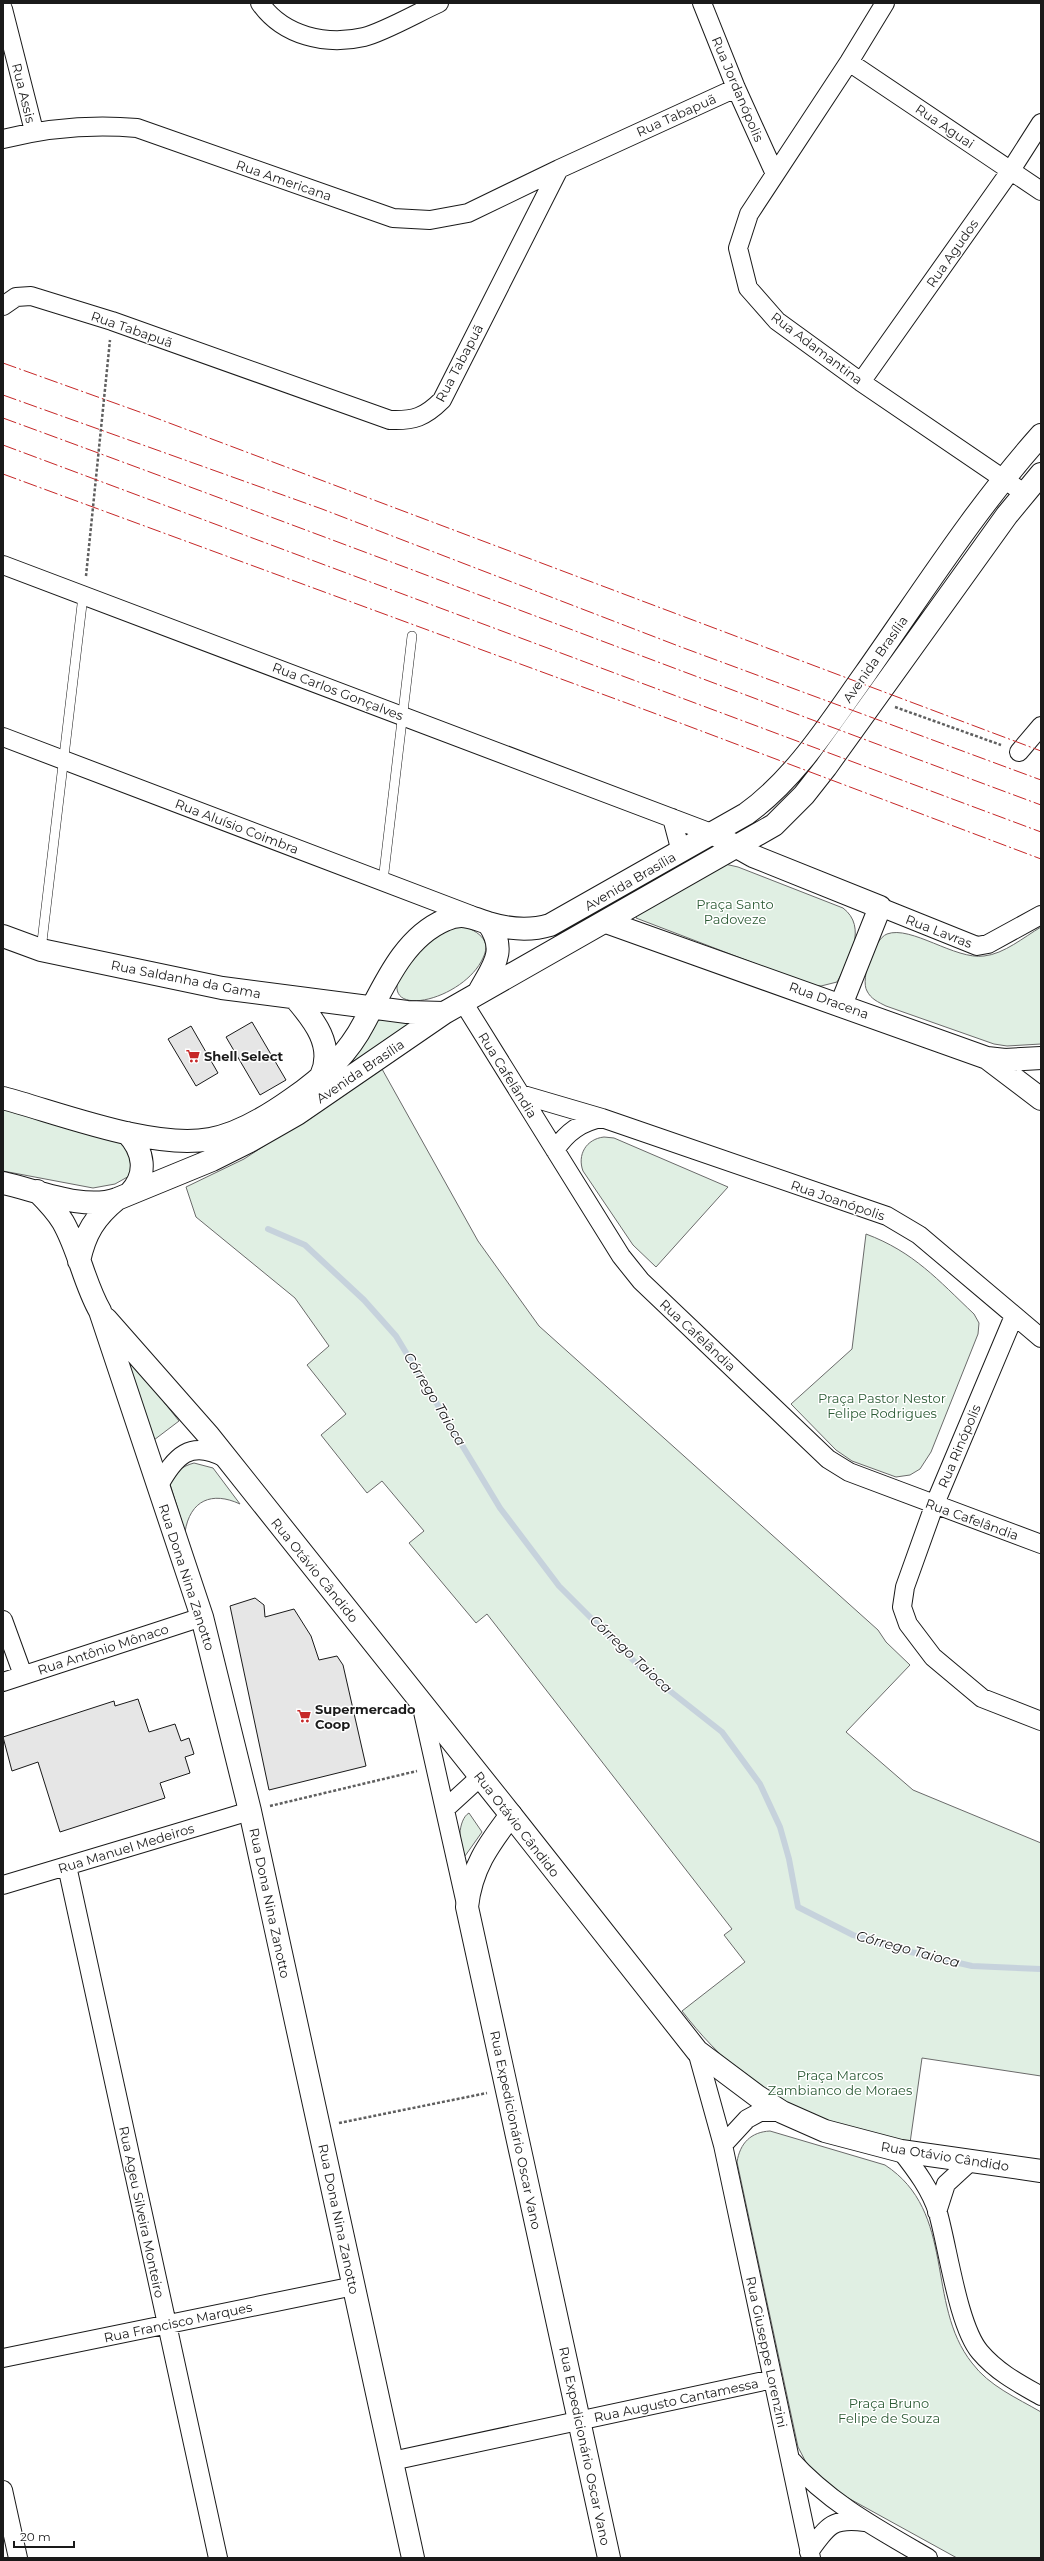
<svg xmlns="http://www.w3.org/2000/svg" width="1044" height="2561" font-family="Montserrat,sans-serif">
  <rect width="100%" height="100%" fill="#fff"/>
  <!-- green -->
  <path fill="#e0efe3" stroke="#6a6a6a" d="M725,864l13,3 105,41c25,19 6,52 -6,74l-16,4 -10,-1 -175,-67 1,-4z
    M454,922c17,7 40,14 29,36 -20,44 -110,64 -80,11 4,-5 7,-13 12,-18 11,-10 26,-19 39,-29z
    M1041,927v117l-34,2 -13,-2 -108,-38c-8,-4 -15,-7 -19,-15 -7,-12 7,-52 20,-57 24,-9 68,26 97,22 20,-2 40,-19 57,-29z
    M376,1019l36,4 -71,47z
    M382,1069l96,172 61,85 339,304 8,12 24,23 -64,67 67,58 128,53v233l-119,-18 -12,85c-28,-7 -59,-11 -86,-21 -57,-21 -106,-64 -142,-111l63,-49 -21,-27 8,-6 -245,-315 -11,9 -67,-80 15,-12 -42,-50 -15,12 -46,-58 25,-21 -39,-49 22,-19 -34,-48 -99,-81 -10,-30 58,-28z
    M3,1108l115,30 13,8v29l-16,9 -22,4 -90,-17z
    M604,1137l10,1 114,49 -72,80 -23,-22 -50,-74c-6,-16 3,-32 21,-34z
    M866,1234c48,18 72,46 108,80l5,9 -1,11 -47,118 -11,17 -10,6 -14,2 -44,-16 -16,-11 -45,-46 61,-55z
    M121,1348l58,73 -29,22z
    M194,1463l19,5 27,36c-28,-13 -50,-4 -55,28l-15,-48c3,-12 13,-18 24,-21z
    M469,1813l13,19 -17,24c-8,-8 -7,-37 4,-43z
    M770,2131l115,34c72,47 40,139 87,198 17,23 45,35 69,49v146h-84l-127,-70 -20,-18 -12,-23 -61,-285c3,-19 14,-30 33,-31z"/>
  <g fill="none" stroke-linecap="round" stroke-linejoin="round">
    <!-- stream -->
    <path stroke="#c6d2dc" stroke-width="6" d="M268,1229l37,16 59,55 32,36 104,172 59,78 83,83 80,63 38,52 20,43 9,32 9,48 55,28 49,15 70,16 69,3"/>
  </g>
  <!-- building -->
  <path fill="#e6e6e6" stroke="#1a1a1a" d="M252,1022l34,58 -26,15 -34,-58z
    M191,1026l27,47 -22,13 -28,-47z
    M255,1598l9,7 1,12 29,-8 17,27 8,24 18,-4 6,9 23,101 -97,24 -39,-184z
    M138,1699l11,33 26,-8 6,17 8,-3 5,16 -9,3 5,16 -30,10 5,15 -105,34 -22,-70 -26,9 -9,-34 111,-36 1,5z"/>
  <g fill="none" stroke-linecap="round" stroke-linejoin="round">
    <defs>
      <path id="service" d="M383,881l29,-245
        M41,950l42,-354"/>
      <path id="minor" d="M260,3c23,33 66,43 104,34 20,-5 55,-25 75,-34
        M702,3l34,85 39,86
        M885,3l-36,59 -100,152 -11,34 10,40 29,33 84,61 163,111
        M3,9l31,122
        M849,62l192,129
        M3,139c44,-11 89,-15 134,-11l256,90 37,2 38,-7 91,-44
        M3,306l13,-9 15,-1 81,25 278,99c24,1 35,-3 52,-20l117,-231 177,-81
        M861,382l150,-212 30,-47
        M3,565l711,269
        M3,737l468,178
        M1019,752l22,-26
        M672,818l9,34
        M880,907l97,39 11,-2 53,-29
        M463,1002l158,254 20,25 187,178 21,13 192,72
        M520,1094l82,24 285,98 32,19 122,103
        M555,1150c12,-18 26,-28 47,-32
        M1014,1316l-80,190 -29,81 -3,20 6,17 25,33 49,41 59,23
        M158,1487c17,-31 32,-48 67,-29
        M3,1620l20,55
        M3,1682l199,-65
        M421,1703l45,201
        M445,1809l35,-32
        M67,1866l151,692
        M3,1885l247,-74
        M697,2051l26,94 88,413
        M723,2145l24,-26 13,-7h22
        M901,2151c15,19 30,39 37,62 10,35 20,113 42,139 17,20 38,31 61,44
        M937,2212l9,-28 25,-23
        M3,2358l351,-72
        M790,2459c39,44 88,70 138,99
        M392,2461l381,-82
        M3,2490l15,68
        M809,2552c19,-27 23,-34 56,-30"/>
      <path id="tertiary" d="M714,834l39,22 127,51 -39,98
        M606,922l381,136 54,41
        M987,1058l18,2 36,-2
        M511,1815l186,236 60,45 25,16 43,19 76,20 140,20"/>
      <path id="secondary" d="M3,936l38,14 181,38 185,24 37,1
        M479,992c14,-26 29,-41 9,-69
        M295,998c19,22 40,48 26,78
        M3,1098c56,15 151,52 207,41 29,-5 58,-23 82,-40 28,-19 56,-45 72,-76 20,-37 39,-85 81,-103 17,-8 28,-2 43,3 20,6 42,8 62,2l196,-111c49,-35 84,-91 119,-140 57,-81 110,-165 176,-239
        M127,1133c17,18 21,41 3,60
        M3,1183c33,7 81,28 114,16l95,-39 36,-18 49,-28 147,-101 330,-188 30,-30 22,-28 181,-252 34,-41
        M37,1191c10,10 19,19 26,31 16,28 21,61 37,89l102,306 48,194 163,747
        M79,1261c6,-28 16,-44 38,-62
        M106,1319l103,117 302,379c-23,30 -40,54 -44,92l142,651"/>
    </defs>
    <!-- service casing -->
    <use href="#service" stroke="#1a1a1a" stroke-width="10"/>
    <!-- minor casing -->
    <use href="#minor" stroke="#1a1a1a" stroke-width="20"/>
    <!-- tertiary casing -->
    <use href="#tertiary" stroke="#1a1a1a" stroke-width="24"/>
    <!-- secondary casing -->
    <use href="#secondary" stroke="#1a1a1a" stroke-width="24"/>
    <!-- path -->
    <path stroke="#5f5f5f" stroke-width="2.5" stroke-dasharray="3 2" stroke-linecap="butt" d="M86,576l24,-236
      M895,707l106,38
      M270,1806l147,-35
      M339,2123l148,-30"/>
    <!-- service -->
    <use href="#service" stroke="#fff" stroke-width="9"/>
    <!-- minor -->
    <use href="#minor" stroke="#fff" stroke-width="18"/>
    <!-- tertiary -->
    <use href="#tertiary" stroke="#fff" stroke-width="22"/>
    <!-- secondary -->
    <use href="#secondary" stroke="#fff" stroke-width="22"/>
    <!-- power -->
    <path stroke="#c62828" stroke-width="1" stroke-dasharray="14 3 2 3" stroke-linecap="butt" d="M3,363l145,52 893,336
      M3,395l319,114 359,138 360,133
      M3,418c347,127 692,259 1038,387
      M3,445l1038,387
      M3,474l648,238 390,147"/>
  </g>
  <!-- icons -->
  <defs>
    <symbol id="supermarket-bare" viewBox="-9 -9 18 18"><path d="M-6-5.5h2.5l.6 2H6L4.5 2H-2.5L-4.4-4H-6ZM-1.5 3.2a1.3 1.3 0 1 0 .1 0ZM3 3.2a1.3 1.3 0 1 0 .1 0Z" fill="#c62828" stroke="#fff" stroke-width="2.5" paint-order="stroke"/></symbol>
  </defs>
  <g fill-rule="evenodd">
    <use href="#supermarket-bare" x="183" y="1046" width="20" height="20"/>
    <use href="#supermarket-bare" x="294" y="1706" width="20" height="20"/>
  </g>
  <g text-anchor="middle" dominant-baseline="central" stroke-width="3" stroke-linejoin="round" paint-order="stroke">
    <!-- street labels -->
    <g font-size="13" fill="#1a1a1a" stroke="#fff">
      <text transform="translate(738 89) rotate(67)">Rua Jordanópolis</text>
      <text transform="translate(24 93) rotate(76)">Rua Assis</text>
      <text transform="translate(676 115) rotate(-24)">Rua Tabapuã</text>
      <text transform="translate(945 126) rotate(34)">Rua Aguai</text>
      <text transform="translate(284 180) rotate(19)">Rua Americana</text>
      <text transform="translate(952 253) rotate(-55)">Rua Agudos</text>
      <text transform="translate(132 329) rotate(19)">Rua Tabapuã</text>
      <text transform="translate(817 348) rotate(37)">Rua Adamantina</text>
      <text transform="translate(459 363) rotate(-62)">Rua Tabapuã</text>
      <text transform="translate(875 659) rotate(-55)">Avenida Brasília</text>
      <text transform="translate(338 691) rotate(21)">Rua Carlos Gonçalves</text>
      <text transform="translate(237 826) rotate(21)">Rua Aluísio Coimbra</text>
      <text transform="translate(630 881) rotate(-30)">Avenida Brasília</text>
      <text transform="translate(939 931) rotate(21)">Rua Lavras</text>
      <text transform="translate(186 979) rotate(11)">Rua Saldanha da Gama</text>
      <text transform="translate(829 1000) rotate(20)">Rua Dracena</text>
      <text transform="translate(360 1071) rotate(-34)">Avenida Brasília</text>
      <text transform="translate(508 1075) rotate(58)">Rua Cafelândia</text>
      <text transform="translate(838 1200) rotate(19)">Rua Joanópolis</text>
      <text transform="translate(698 1335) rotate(43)">Rua Cafelândia</text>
      <text transform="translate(959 1446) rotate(-67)">Rua Rinópolis</text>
      <text transform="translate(972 1519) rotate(20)">Rua Cafelândia</text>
      <text transform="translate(315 1570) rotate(51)">Rua Otávio Cândido</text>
      <text transform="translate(187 1577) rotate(72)">Rua Dona Nina Zanotto</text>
      <text transform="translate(103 1649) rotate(-18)">Rua Antônio Mônaco</text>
      <text transform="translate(517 1824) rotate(52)">Rua Otávio Cândido</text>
      <text transform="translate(126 1848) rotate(-17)">Rua Manuel Medeiros</text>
      <text transform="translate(270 1903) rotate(78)">Rua Dona Nina Zanotto</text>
      <text transform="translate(516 2130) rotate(78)">Rua Expedicionário Oscar Vano</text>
      <text transform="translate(945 2156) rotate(9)">Rua Otávio Cândido</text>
      <text transform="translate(142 2212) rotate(78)">Rua Ageu Silveira Monteiro</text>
      <text transform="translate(339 2219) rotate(78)">Rua Dona Nina Zanotto</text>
      <text transform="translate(178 2322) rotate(-12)">Rua Francisco Marques</text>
      <text transform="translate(767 2352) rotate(78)">Rua Giuseppe Lorenzini</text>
      <text transform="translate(676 2400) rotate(-12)">Rua Augusto Cantamessa</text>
      <text transform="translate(585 2446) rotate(78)">Rua Expedicionário Oscar Vano</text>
    </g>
    <!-- park labels -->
    <g font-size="13" fill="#2b5a34" stroke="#fff">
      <text x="735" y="904">Praça Santo<tspan x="735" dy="15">Padoveze</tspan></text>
      <text x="882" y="1398">Praça Pastor Nestor<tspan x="882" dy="15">Felipe Rodrigues</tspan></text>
      <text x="840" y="2075">Praça Marcos<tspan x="840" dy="15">Zambianco de Moraes</tspan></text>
      <text x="889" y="2403">Praça Bruno<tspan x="889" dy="15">Felipe de Souza</tspan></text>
    </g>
    <!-- poi labels -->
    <g font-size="13" font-weight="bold" fill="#1a1a1a" stroke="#fff" text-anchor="start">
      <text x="204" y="1056">Shell Select</text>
      <text x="315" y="1709">Supermercado<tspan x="315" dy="15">Coop</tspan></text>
    </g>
    <!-- water labels -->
    <g font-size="14" font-style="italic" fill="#1a1a1a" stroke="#fff">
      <text transform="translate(435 1399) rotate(59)">Córrego Taioca</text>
      <text transform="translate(631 1654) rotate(43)">Córrego Taioca</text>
      <text transform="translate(908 1949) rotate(15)">Córrego Taioca</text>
    </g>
  </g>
  <!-- border -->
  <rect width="1044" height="2561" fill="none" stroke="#1a1a1a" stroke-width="8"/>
  <!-- scale -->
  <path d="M14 2541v6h60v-6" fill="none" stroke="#1a1a1a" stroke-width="2"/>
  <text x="20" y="2541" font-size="12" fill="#1a1a1a" stroke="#ffffff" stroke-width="3" paint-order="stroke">20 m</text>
</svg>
